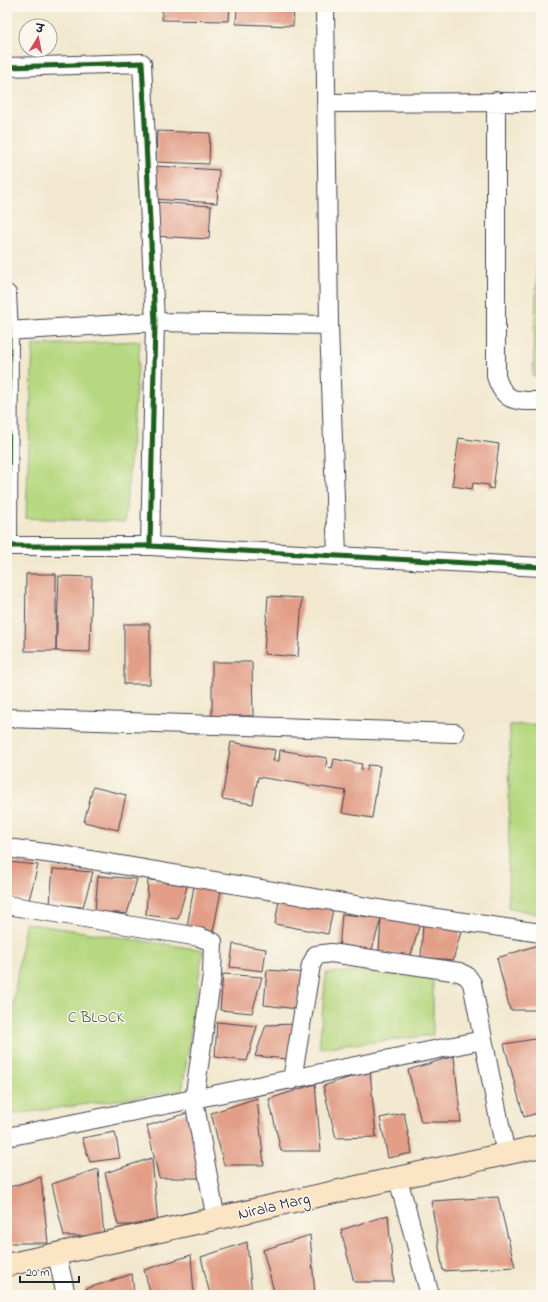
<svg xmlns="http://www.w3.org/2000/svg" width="548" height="1302" font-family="'Indie Flower','Playpen Sans Deva',sans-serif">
  <rect width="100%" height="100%" fill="#fbf7ec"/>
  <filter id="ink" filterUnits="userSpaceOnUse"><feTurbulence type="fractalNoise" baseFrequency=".025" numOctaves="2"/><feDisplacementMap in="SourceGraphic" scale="8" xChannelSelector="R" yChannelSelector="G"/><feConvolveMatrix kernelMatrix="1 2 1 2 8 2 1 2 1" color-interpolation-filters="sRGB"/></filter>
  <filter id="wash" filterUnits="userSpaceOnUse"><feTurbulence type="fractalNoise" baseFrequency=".012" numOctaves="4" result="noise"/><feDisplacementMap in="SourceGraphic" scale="16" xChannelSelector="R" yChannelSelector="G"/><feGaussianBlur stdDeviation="0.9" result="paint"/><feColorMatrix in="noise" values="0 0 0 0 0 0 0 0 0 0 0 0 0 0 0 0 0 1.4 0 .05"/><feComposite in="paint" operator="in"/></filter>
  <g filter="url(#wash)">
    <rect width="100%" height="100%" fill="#f2e8cf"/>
    <!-- green -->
    <path fill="#b6d880" stroke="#6c7d5e" d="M541,164v213l-8,-1z
      M140,341l-15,181 -99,-4 7,-173z
      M541,724v191l-33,-8 2,-182z
      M25,923l178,27 -21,141 -175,24v-68z
      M433,968v67l-114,13 7,-75z"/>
    <g id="blocks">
      <!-- building -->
      <path fill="#e29e87" d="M162,7h68l-1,14 -67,-1z
        M237,7h57l-1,19 -57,-2z
        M157,131l53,2 -1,31 -53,-2z
        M154,166l65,4 -2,33 -65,-4z
        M155,202l56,4 -2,33 -56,-3z
        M459,438l40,6 -6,45 -4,-1v-3l-16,-2 -1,6 -20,-3z
        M26,574h30v77h-31z
        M59,576l33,1 -2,75 -34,-1z
        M268,596l34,2 -4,59 -34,-3z
        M124,624h26v60h-26z
        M212,662h40l1,54h-41z
        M231,742l44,8 -2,11h6l1,-11 47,8 -1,9 6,2 2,-10 28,5 -1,5 6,1 1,-5 12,1 -8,52 -30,-5 4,-22 -88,-14 -5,27 -31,-5z
        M93,787l33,8 -8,35 -34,-8z
        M7,862l31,3 -9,35 -22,-2z
        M53,869l40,3 -10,35 -33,-3z
        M98,876l39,3 -10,35 -32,-3z
        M148,880l40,3 -10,36 -32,-4z
        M194,886l27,5 -8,41 -26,-5z
        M279,900l54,9 -5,25 -53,-10z
        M342,914l39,4 -10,35 -32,-3z
        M381,917l40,3 -10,35 -32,-3z
        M423,922l40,3 -10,35 -32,-3z
        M233,944l33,5 -3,22 -33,-4z
        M541,944v66h-31l-13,-52z
        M267,970l40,3 -10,36 -33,-4z
        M223,974l39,3 -10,36 -32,-3z
        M217,1022l40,4 -10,35 -32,-4z
        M297,1024l-10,35 -32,-3 11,-31z
        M541,1038v74l-17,5 -20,-73z
        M454,1056l7,66h-40l-13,-52z
        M370,1071l6,66 -40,1 -13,-52z
        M315,1084l6,67h-40l-12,-52z
        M257,1098l7,67h-40l-13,-52z
        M193,1111l6,67h-40l-12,-52z
        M404,1113l8,40 -24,5 -8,-40z
        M115,1132l5,26 -30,4 -8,-24z
        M152,1158l6,67h-40l-13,-52z
        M98,1169l6,67h-40l-12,-52z
        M41,1177l7,66h-40l-1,-55z
        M498,1197l17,70 -72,4 -12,-70z
        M388,1215l6,67h-40l-13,-52z
        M310,1235l5,60h-40l-12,-45z
        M247,1242l5,53h-42l-9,-38z
        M191,1255l3,40h-43l-7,-25z
        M132,1274l2,21h-47l-2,-6z"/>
    </g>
  </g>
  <g filter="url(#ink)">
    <use href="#blocks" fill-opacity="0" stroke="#414051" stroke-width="1"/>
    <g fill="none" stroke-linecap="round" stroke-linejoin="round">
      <defs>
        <path id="street" d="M325,7l4,318 8,231
          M7,67l135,-4 13,259 -5,224
          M496,101v275c8,27 20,25 45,25
          M326,103l215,-1
          M7,294l2,37 -1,215h142l391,21
          M7,331l148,-9 174,3
          M7,718l448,15
          M7,848l61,8 341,58 132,19
          M7,905l192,32 14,5 -1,33 -18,125 22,120
          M292,1080l19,-115 5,-10 15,-2 128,19 8,4 5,7 34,172
          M7,1137l476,-97
          M398,1179l32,116
          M57,1255l9,40"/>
        <path id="secondary" d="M7,1265l534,-119"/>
      </defs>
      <!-- street casing -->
      <use href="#street" stroke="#414051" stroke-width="20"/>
      <!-- secondary casing -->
      <use href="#secondary" stroke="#414051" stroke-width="24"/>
      <!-- street -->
      <use href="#street" stroke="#fff" stroke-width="18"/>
      <!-- secondary -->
      <use href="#secondary" stroke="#fce5c4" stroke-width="22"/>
      <defs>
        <path id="cycleway" d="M7,67l135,-4 13,259 -5,224
          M7,294l2,37 -1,215h142l391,21"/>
      </defs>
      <!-- cycleway casing -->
      <use href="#cycleway" stroke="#fbf7ec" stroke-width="8"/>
      <!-- cycleway -->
      <use href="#cycleway" stroke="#1b5e20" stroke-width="5"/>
    </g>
  </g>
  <g text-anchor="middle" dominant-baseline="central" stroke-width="3" stroke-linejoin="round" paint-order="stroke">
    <!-- park labels -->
    <g font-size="16" fill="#4e5950" stroke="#fbf7ec">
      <text x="96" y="1018">C BLOCK</text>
    </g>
    <!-- street labels -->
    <g font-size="16" fill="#22223b" stroke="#fbf7ec">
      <text transform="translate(274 1207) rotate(-13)">Nirala Marg</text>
    </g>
  </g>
  <!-- margin -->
  <rect width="548" height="1302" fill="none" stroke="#fbf7ec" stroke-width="24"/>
  <!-- north arrow -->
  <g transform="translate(38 38) rotate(10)"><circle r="19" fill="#fbf7ec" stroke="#a4a2a5"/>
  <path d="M0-3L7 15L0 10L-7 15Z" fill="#d1495b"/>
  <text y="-6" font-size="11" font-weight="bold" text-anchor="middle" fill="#22223b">उ</text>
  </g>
  <!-- scale -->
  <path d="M20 1276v6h59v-6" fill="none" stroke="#22223b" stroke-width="2"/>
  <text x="26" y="1276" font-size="12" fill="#22223b" stroke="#fbf7ec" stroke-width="3" paint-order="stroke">20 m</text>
</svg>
